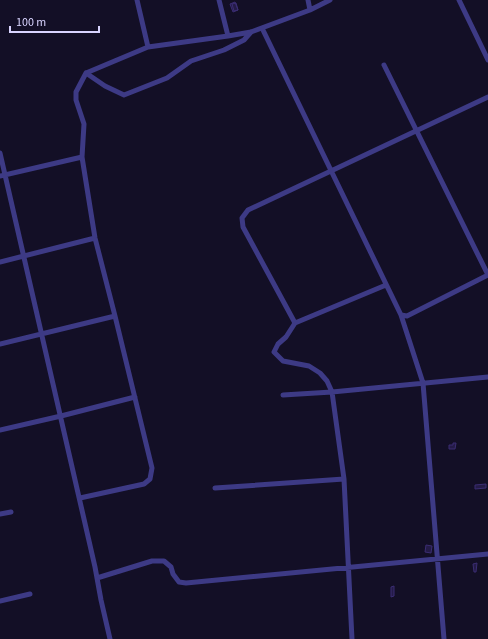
<svg xmlns="http://www.w3.org/2000/svg" width="488" height="639" font-family="'Source Sans 3',sans-serif">
  <rect width="100%" height="100%" fill="#130f26"/>
  <!-- building -->
  <path fill="#241b47" stroke="#3b2d73" d="M235,2l3,8 -5,2 -3,-8z
    M236,3l2,7 -4,1 -2,-7z
    M453,443h3l-1,6h-6v-4h4z
    M486,484v4l-11,1v-4z
    M426,545l6,1 -1,7 -6,-1z
    M477,563l-1,9h-2l-1,-8z
    M394,586v10l-3,1v-10z"/>
  <g fill="none" stroke-linecap="round" stroke-linejoin="round">
    <!-- minor -->
    <path stroke="#3d3a85" stroke-width="5" d="M137,0l11,47
      M219,0l9,36
      M308,0l2,10
      M459,0l29,60
      M262,28l139,287 22,68 21,256
      M384,65l104,210 -81,41 -6,-1
      M86,73l19,13 19,9 43,-17 24,-17 33,-11 20,-10 7,-8
      M0,153l95,414 6,33 9,39
      M0,176l82,-19
      M0,262l95,-24
      M295,323l91,-38
      M0,344l115,-28
      M283,395l49,-3 156,-15
      M0,430l61,-14 74,-19
      M215,488l129,-9
      M80,498l64,-14 6,-5 2,-11 -37,-152 -20,-78 -13,-81 2,-33 -8,-24v-8l10,-19 62,-26 80,-11 23,-4 59,-22 20,-10
      M0,514l11,-2
      M97,578l55,-17h12l7,6 2,7 6,8 7,1 302,-29
      M0,601l30,-7
      M352,639l-8,-160 -12,-87 -5,-11 -7,-8 -11,-7 -26,-5 -9,-9 4,-8 8,-7 9,-14 -52,-96 -1,-9 6,-8 240,-113"/>
  </g>
  <!-- scale -->
  <path d="M10 26v6h89v-6" fill="none" stroke="#d9d4ff" stroke-width="2"/>
  <text x="16" y="26" font-size="12" fill="#d9d4ff" stroke="#130f26" stroke-width="3" paint-order="stroke">100 m</text>
</svg>
